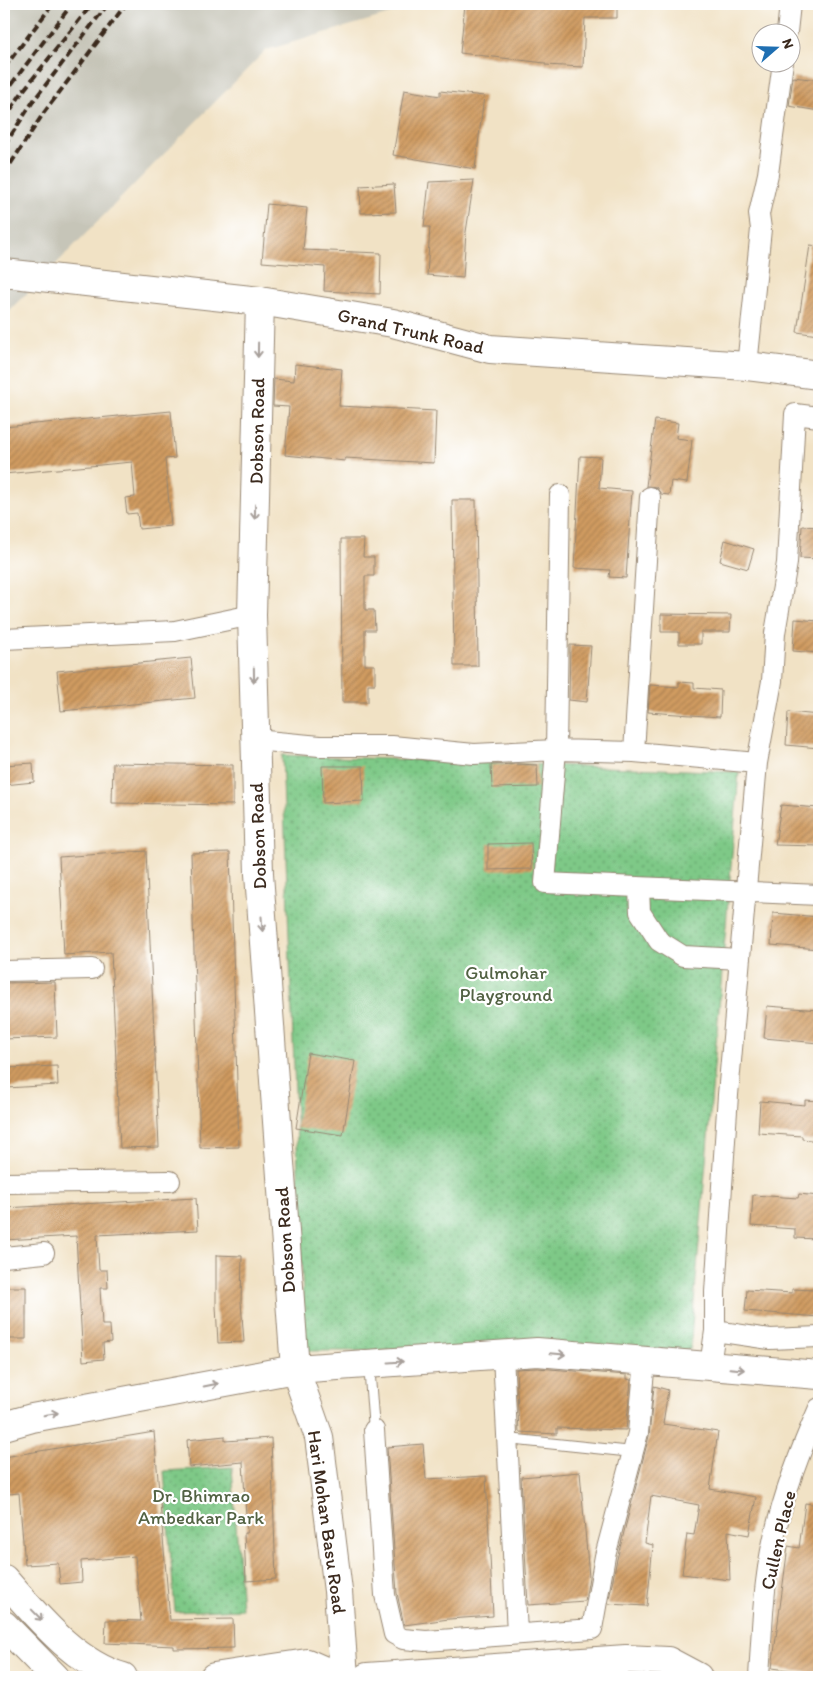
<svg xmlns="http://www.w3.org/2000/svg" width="823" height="1681" font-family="Itim,sans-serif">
  <defs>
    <pattern id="grass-dots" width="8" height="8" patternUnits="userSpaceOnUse" patternTransform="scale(1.25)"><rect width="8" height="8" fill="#7ec987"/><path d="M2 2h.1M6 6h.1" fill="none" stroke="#68a36e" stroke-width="1.8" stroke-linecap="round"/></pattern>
    <pattern id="building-hatch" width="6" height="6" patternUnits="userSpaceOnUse" patternTransform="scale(1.25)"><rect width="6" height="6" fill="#d09b61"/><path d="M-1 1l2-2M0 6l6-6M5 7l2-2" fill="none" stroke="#aa7f4f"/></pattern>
  </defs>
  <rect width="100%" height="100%" fill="#fff"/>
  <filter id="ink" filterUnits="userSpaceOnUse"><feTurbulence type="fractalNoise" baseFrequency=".02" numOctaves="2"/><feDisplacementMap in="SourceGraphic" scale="10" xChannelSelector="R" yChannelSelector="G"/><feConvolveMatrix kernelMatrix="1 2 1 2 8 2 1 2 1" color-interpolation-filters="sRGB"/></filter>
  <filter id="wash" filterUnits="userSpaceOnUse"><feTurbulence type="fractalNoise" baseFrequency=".0096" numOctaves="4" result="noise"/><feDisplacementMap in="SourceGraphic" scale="20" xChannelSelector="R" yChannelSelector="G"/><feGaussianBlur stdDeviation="1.12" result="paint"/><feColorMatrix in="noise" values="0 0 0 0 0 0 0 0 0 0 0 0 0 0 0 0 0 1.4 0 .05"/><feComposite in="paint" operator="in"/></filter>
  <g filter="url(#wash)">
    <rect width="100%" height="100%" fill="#f1e2c5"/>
    <!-- railway -->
    <path fill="#c6c5b8" d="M4,4h420l-158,46 -262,267z"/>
    <!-- grass -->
    <path fill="url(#grass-dots)" stroke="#5c7a52" d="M282,755l457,17 -49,578 -385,1z
      M232,1467l10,142 -67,3 -11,-141z"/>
    <g id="blocks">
      <!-- building -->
      <path fill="url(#building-hatch)" d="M465,4h61l33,4v-4h58v14h-32l-2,49 -38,-2v-2l-85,-10z
        M793,77l26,3v31l-30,-5z
        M404,90l36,6v-5l44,5 -9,73 -82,-14z
        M474,180l-8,52 -3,46 -36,-3 3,-48h-6l5,-45z
        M394,184l2,28 -35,1 -1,-27z
        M267,204l40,4 -4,42 78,3 -1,41 -56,-3 1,-24 -63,-5z
        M810,245l9,1 -1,89 -21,-3z
        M295,364l47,5 -3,37 97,5 -2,52 -89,-5v3l-60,-6 4,-48 -16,-1 1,-27 20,2z
        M171,411l4,47 -10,1 6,67 -32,3 -2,-16 -10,1 -2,-16 10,-1 -3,-35 -128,12v-47z
        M655,420l23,3 -2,15 16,2 -5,43 -16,-2 -2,14 -8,-1 -5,-7 -10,-1z
        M580,456l21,1 -2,31 33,3 -6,87 -17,-1 1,-7 -36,-2z
        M452,500h24l2,166h-24z
        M802,526l17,1v32l-19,-1z
        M341,539h23l-1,18h11v19h-9v34h9l1,20h-10v35h10v19h-7v18h-26z
        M725,540l29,9 -6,20 -28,-8z
        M661,614l70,1 -1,17h-29v12h-22v-12h-18z
        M795,619l24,2v32l-26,-2z
        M570,645l21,1 -4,56 -18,-2z
        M191,658l4,40 -134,13 -4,-40z
        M679,682l15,1v5l27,2 -1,27 -72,-5 2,-27 29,2z
        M788,712l31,3v33l-33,-3z
        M33,763l1,19 -30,3v-20z
        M113,763l120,2v40l-121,-2z
        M518,764l19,1 1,22 -46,1 -1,-23z
        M322,766h41l1,35 -41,2z
        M781,805l38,3v38l-44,-1z
        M531,843l1,26 -44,1v-26z
        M146,851l13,296 -39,1 -9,-196 -47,3 -5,-98z
        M230,852l9,295 -39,1 -9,-295z
        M773,913l46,4v32l-48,-4z
        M55,982l2,55 -53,2 1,-56z
        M767,1006l52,4v33l-55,-5z
        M308,1053l47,8 -12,74 -47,-7z
        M57,1066l1,19 -52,3 -1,-20z
        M805,1100l14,1v40l-17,-2v-3l-44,-3 2,-32 45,4z
        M799,1194l20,2v35l-2,8 -22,-1v-9l-44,-3 2,-31 45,3z
        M196,1198l2,32 -101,5 2,35h8l1,18h-8l2,37h8l1,17 -8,1 1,16 -21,2 -7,-125 -72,4v-32z
        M216,1255l26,1 -1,46 3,40 -26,1 -2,-37z
        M4,1287h22v52h-22z
        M792,1289l22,1 -1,4 6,1v22l-74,-6 2,-21 45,3z
        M537,1368l90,7v4l4,1 -5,50 -69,-2v6l-38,-2 -3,-63z
        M654,1386l14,4 -5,34 55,8 -8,57 46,8 -7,38 -21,-4 2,49 -48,-6 5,-40 7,1 5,-30 -48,-9 -6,47 8,2 -6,61 -39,-2 9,-45 32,-123z
        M154,1432l16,188 63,-1 1,29 -60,1v-3l-69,-3 1,-23 35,1 -6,-65 -54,5 1,21 -22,2 -2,-21 -33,2 -6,-72 -10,1 -5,-23v-14z
        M225,1436v5l46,-3 5,141 -30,2 -2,-48h3l-4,-71 -54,5 -2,-27z
        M423,1444l3,35 60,-3 7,140 -44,3 -45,6 -7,-32 -10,-146z
        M580,1472l9,105 -4,24 -57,4 -7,-128z
        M805,1503l14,2v169l-47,-6 16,-122 11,2z"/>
    </g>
  </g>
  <g filter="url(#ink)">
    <use href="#blocks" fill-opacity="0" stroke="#968672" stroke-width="1"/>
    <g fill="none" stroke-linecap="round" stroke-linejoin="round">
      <defs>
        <path id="lane" d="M369,1364l5,66
          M508,1439l125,13"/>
        <path id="street" d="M787,32l3,-28
          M747,366l14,-137 -2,-15 9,-40 15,-112
          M560,495l-4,255 -11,133 274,12
          M4,639l171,-8 77,-16
          M255,740l65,6h72l82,8 82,-4 78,2 123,11
          M634,752l16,-255
          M639,888l1,24 19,29 24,15 57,3
          M4,971l88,-2
          M4,1183l166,-2
          M4,1257l40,-4
          M715,1331l55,8 49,-2
          M503,1355l14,278
          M710,1366l5,-35v-39l13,-197 29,-332 15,-82 3,-48 12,-70 8,-149 24,3
          M374,1430l11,165 9,39 9,5 23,2 166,-12 13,-73 33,-123 7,-72
          M759,1677c2,-31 3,-63 7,-95 7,-59 29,-120 53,-174"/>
        <path id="secondary" d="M260,301l-8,314 7,259 36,495 24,68 19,154 6,86
          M4,1426l28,-8 263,-49 242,-17 282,23
          M367,1677l259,-18 42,2 30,16"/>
        <path id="primary" d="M4,273l256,28 133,22 97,26 257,17 72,9
          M4,1579c33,37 70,84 119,98
          M4,1625l51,52
          M214,1677l93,-14 32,14"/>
      </defs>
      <!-- lane casing -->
      <use href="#lane" stroke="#968672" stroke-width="12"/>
      <!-- street casing -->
      <use href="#street" stroke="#968672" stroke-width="22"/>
      <!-- secondary casing -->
      <use href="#secondary" stroke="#968672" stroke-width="30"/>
      <!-- primary casing -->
      <use href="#primary" stroke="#968672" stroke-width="30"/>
      <!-- lane -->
      <use href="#lane" stroke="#fff" stroke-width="10"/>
      <!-- street -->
      <use href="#street" stroke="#fff" stroke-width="20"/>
      <!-- secondary -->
      <use href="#secondary" stroke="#fff" stroke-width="28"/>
      <!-- primary -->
      <use href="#primary" stroke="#fff" stroke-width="28"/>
      <!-- rail -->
      <path stroke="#3b2a1e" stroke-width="4" stroke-dasharray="8 4" stroke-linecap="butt" d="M4,68l49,-64
        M4,94l68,-90
        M4,120l19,-29 69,-87
        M4,146l30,-46 74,-96
        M4,174l39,-60 83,-110"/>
    </g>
    <!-- one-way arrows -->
    <defs><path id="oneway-shaft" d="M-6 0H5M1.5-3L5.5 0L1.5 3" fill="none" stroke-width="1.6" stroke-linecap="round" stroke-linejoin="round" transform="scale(1.25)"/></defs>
    <g stroke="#a79f9a">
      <use href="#oneway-shaft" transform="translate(258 350) rotate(91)"/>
      <use href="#oneway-shaft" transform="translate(255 512) rotate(91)"/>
      <use href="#oneway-shaft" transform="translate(254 675) rotate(89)"/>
      <use href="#oneway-shaft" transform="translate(262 924) rotate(86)"/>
      <use href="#oneway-shaft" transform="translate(558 1354) rotate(5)"/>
      <use href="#oneway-shaft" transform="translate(396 1362) rotate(-4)"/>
      <use href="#oneway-shaft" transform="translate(737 1369) rotate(5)"/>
      <use href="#oneway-shaft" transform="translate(211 1385) rotate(-11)"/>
      <use href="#oneway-shaft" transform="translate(51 1414) rotate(-10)"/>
      <use href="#oneway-shaft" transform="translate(37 1615) rotate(46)"/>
    </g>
  </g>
  <g text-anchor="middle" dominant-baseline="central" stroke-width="4.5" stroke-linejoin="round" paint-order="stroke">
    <!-- street labels -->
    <g font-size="19" fill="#3b2a1e" stroke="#fff">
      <text transform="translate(411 331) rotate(13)">Grand Trunk Road</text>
      <text transform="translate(257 431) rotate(-89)">Dobson Road</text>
      <text transform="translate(258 836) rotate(-92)">Dobson Road</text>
      <text transform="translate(285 1240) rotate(-94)">Dobson Road</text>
      <text transform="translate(327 1522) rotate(82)">Hari Mohan Basu Road</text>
      <text transform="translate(778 1540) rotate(-77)">Cullen Place</text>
    </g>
    <!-- park labels -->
    <g font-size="19" fill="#526243" stroke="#fff">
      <text x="506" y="972">Gulmohar<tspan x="506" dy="22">Playground</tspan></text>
      <text x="201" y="1495">Dr. Bhimrao<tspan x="201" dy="22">Ambedkar Park</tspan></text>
    </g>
  </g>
  <!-- margin -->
  <rect width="823" height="1681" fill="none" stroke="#fff" stroke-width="20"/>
  <!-- north arrow -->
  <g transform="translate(776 48) rotate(70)"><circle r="24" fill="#ffffff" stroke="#b1aaa5"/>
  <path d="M0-4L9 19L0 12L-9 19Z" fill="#1f6fb2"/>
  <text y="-8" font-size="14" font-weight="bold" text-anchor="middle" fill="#3b2a1e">N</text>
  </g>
</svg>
